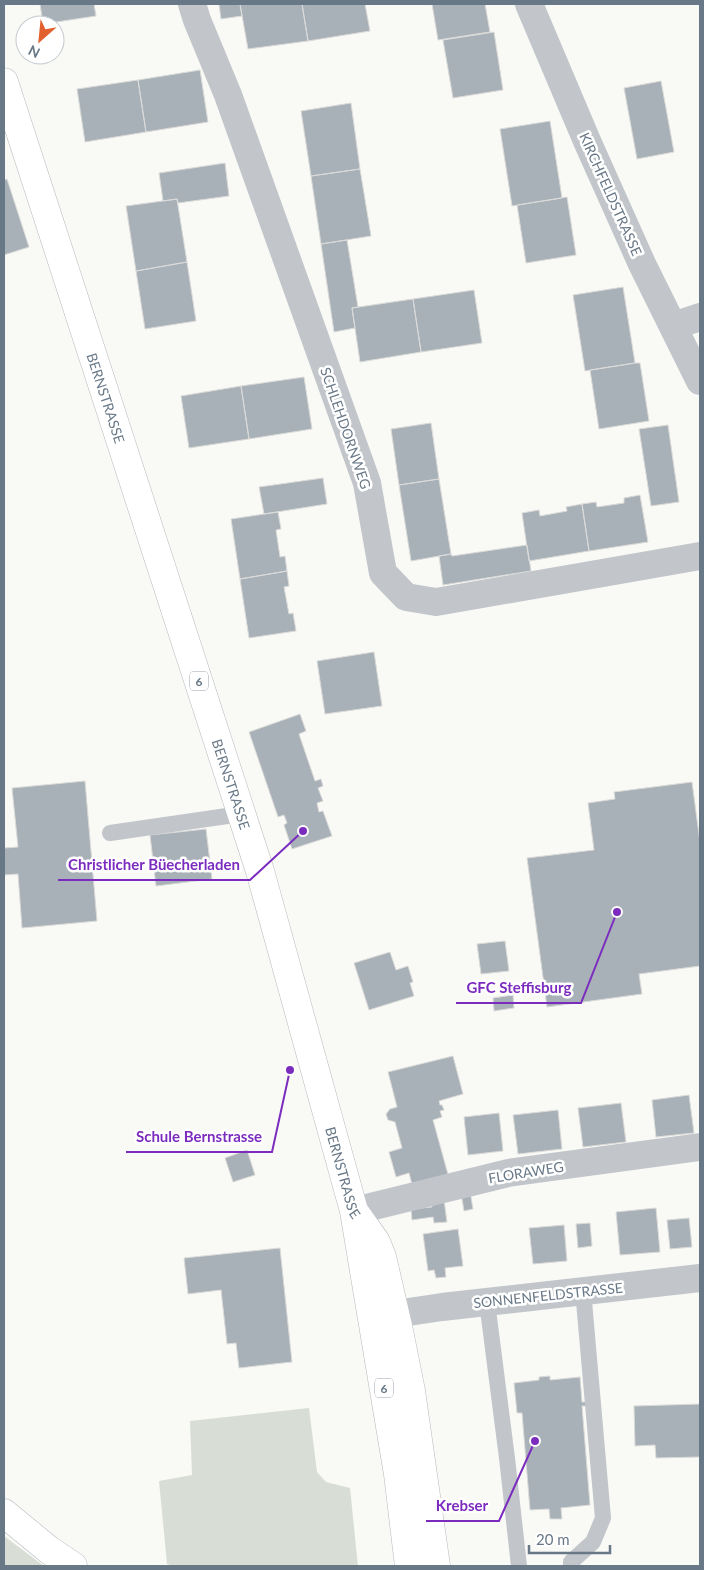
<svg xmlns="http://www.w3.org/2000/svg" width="704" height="1570" font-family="Lato,sans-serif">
  <rect width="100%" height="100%" fill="#f9f9f6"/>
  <!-- green -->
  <path fill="#d8ded6" d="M309,1408l8,64 9,10 24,6 8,78h-185l-6,-2 -8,-83 33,-6 -2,-54z
    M4,1535v1l40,30h-40z"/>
  <!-- building -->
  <path fill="#a9b1b8" stroke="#dbdbd9" d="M40,4h54l2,12 -53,8z
    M219,4h21l2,12 -21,3z
    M240,4h62l6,37 -60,8z
    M302,4h63l5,27 -62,10z
    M432,4h53l5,28 -52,8z
    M494,32l9,58 -50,8 -10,-58z
    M200,70l8,52 -62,10 -8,-52z
    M138,80l8,52 -61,10 -8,-53z
    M661,81l13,71 -37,7 -13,-71z
    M351,103l9,66 -49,7 -10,-65z
    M550,121l12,77 -50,8 -12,-77z
    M225,163l4,33 -51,7 -1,-4 -14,2 -4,-28z
    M360,169l11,67 -50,8 -10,-68z
    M7,179l22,68 -25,8v-75z
    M567,197l9,58 -50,8 -9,-58z
    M177,199l10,63 -51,9 -10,-65z
    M347,240l11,67 -6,1 3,20 -21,4 -13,-88z
    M187,262l9,59 -51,8 -9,-58z
    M623,287l12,76 -50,8 -12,-76z
    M474,290l8,53 -61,9 -8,-53z
    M413,299l8,53 -61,10 -8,-54z
    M635,363h5l9,58 -50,8 -9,-59z
    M304,377l8,52 -63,10 -8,-53z
    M241,386l8,53 -60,9 -8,-52z
    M431,423l8,56 -40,6 -8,-56z
    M668,425l11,77 -28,4 -12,-77z
    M323,478l4,26 -63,10 -5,-27z
    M439,479l12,75 -40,7 -12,-76z
    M640,495l8,47 -59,9 -7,-47 14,-2 1,5 27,-4v-5z
    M582,504l7,47 -60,10 -7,-48 17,-3 1,6 27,-5 -1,-4z
    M278,512l3,17 -5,1 4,27 5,-1 2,15 -47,8 -9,-60z
    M527,545l4,26 -88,14 -4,-29 12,-2 1,2z
    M287,571l2,15 -5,1 5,27 4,-1 3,18 -47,7 -9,-59z
    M374,652l8,54 -57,8 -8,-53z
    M300,714l6,17 -7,3 16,47 6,-2 2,7 -5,2 5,13 -6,2 2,9 4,-1 9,25 -40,13 -8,-24 3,-2 -3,-8 -6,2 -29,-85z
    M85,781l12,140 -75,7 -4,-54 -14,1v-27l14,-1 -6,-59z
    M692,782l8,60v124l-61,8 3,20 -95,13 -20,-149 67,-8 -6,-47 27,-4 -1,-7z
    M206,829l6,50 -56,7 -6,-51z
    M505,941l4,30 -28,3 -4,-30z
    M390,952l6,18 12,-4 5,16 -3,1 4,13 -45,14 -15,-47z
    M513,995l1,13 -20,3 -1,-13z
    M453,1056l10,38 -24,7 1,4h2l2,5 -4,1 2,6 -9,3 16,58 -36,10 -4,-15 -13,4 -7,-25 13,-4 -7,-26 -7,-2 -2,-6 4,-5 7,-2 -9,-35z
    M689,1095l5,38 -38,4 -4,-37z
    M621,1103l5,39 -43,5 -5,-39z
    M558,1110l4,39 -44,5 -5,-39z
    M499,1113l4,38 -35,4 -4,-38z
    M247,1150l8,25 -22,7 -8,-24z
    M470,1191l3,18 -9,2 -3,-18z
    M444,1200l3,22 -13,1 -1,-6 -21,3 -1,-11 21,-2 -1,-5z
    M656,1208l4,44 -40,3 -4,-43z
    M689,1218l3,29 -22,2 -3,-29z
    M590,1223l2,23 -14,2 -2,-24z
    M564,1225l3,36 -34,3 -4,-36z
    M458,1229l5,37 -18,2 1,9 -10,1 -2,-8 -6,1 -5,-37z
    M280,1248l12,114 -53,6 -3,-25 -9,1 -6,-54 -33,4 -4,-36z
    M550,1376v4l30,-3 2,25h4l1,4h-5l8,99 -29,3 1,11h-12l-1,-10 -19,1 -8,-97h-5l-3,-30 25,-3v-3z
    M700,1404v53l-44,1 -1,-13 -20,1 -1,-40z"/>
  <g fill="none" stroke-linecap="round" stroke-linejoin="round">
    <defs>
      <path id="secondary" d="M4,1513l45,37 24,16"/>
      <g id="primary">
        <path id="s1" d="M4,82l256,789 94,340 22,31 6,15 16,69 13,65 25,175"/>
        <path d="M355,1217l43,257 11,92"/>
      </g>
    </defs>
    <!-- secondary casing -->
    <use href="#secondary" stroke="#b5babf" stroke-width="29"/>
    <!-- primary casing -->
    <use href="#primary" stroke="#b6babe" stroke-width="29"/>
    <!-- lane -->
    <path stroke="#c2c6ca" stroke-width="16" d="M110,833l131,-19
      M487,1302l20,156 12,108
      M571,1566v-4l22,-20 10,-24 -20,-228"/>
    <!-- street -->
    <path stroke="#c2c6ca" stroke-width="28" d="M192,4l5,16 31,75 139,388 16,90 23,24 30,5 264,-46
      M529,4l58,137 55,123 58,117
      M673,326l27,-9
      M354,1211l154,-38 192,-26
      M395,1314l47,-7 258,-29"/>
    <!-- secondary -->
    <use href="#secondary" stroke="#fff" stroke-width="28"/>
    <!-- primary -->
    <use href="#primary" stroke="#fff" stroke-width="28"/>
  </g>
  <g text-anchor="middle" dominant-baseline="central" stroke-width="5" stroke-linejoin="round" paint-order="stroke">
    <!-- shield labels -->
    <g fill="#fff" stroke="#95a0ab" stroke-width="1">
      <rect x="190" y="671.5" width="18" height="19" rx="4"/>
      <rect x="375" y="1378.5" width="18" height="19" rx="4"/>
    </g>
    <g font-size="12" font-weight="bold" fill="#687887">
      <text x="199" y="681">6</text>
      <text x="384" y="1388">6</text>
    </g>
    <!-- street labels -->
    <g font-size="14" fill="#687887" stroke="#fff">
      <text transform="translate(611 194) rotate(66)">KIRCHFELDSTRASSE</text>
      <text stroke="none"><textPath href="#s1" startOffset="332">BERNSTRASSE</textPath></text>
      <text transform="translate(346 428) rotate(71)">SCHLEHDORNWEG</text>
      <text stroke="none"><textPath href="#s1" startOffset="738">BERNSTRASSE</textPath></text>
      <text stroke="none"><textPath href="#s1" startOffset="1142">BERNSTRASSE</textPath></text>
      <text transform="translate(526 1172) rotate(-9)">FLORAWEG</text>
      <text transform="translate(548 1295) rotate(-6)">SONNENFELDSTRASSE</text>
    </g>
  </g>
  <!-- callouts -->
  <path fill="none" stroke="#7b2cbf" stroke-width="2" d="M303 831L250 880H58M617 912L581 1003H456M290 1070L272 1152H126M535 1441L499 1521H426"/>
  <g fill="#7b2cbf" stroke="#fff" stroke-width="2">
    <circle cx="303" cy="831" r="5"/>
    <circle cx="617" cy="912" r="5"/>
    <circle cx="290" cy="1070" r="5"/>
    <circle cx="535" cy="1441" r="5"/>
  </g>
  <g font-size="15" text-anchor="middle" font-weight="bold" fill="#7b2cbf" stroke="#fff" stroke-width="5" stroke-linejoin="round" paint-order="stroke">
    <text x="154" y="870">Christlicher Büecherladen</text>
    <text x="519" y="993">GFC Steffisburg</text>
    <text x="199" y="1142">Schule Bernstrasse</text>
    <text x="462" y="1511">Krebser</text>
  </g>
  <!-- border -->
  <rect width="704" height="1570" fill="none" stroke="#687887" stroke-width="10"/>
  <!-- north arrow -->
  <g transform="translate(40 40) rotate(207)"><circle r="24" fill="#ffffff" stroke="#c3c9cf"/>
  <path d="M0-4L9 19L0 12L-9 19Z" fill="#e2602d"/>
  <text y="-8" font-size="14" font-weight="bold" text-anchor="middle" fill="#687887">N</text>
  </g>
  <!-- scale -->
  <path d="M529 1545v8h81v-8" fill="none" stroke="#687887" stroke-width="2.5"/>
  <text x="536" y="1545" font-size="15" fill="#687887" stroke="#ffffff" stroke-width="4" paint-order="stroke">20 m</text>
</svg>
